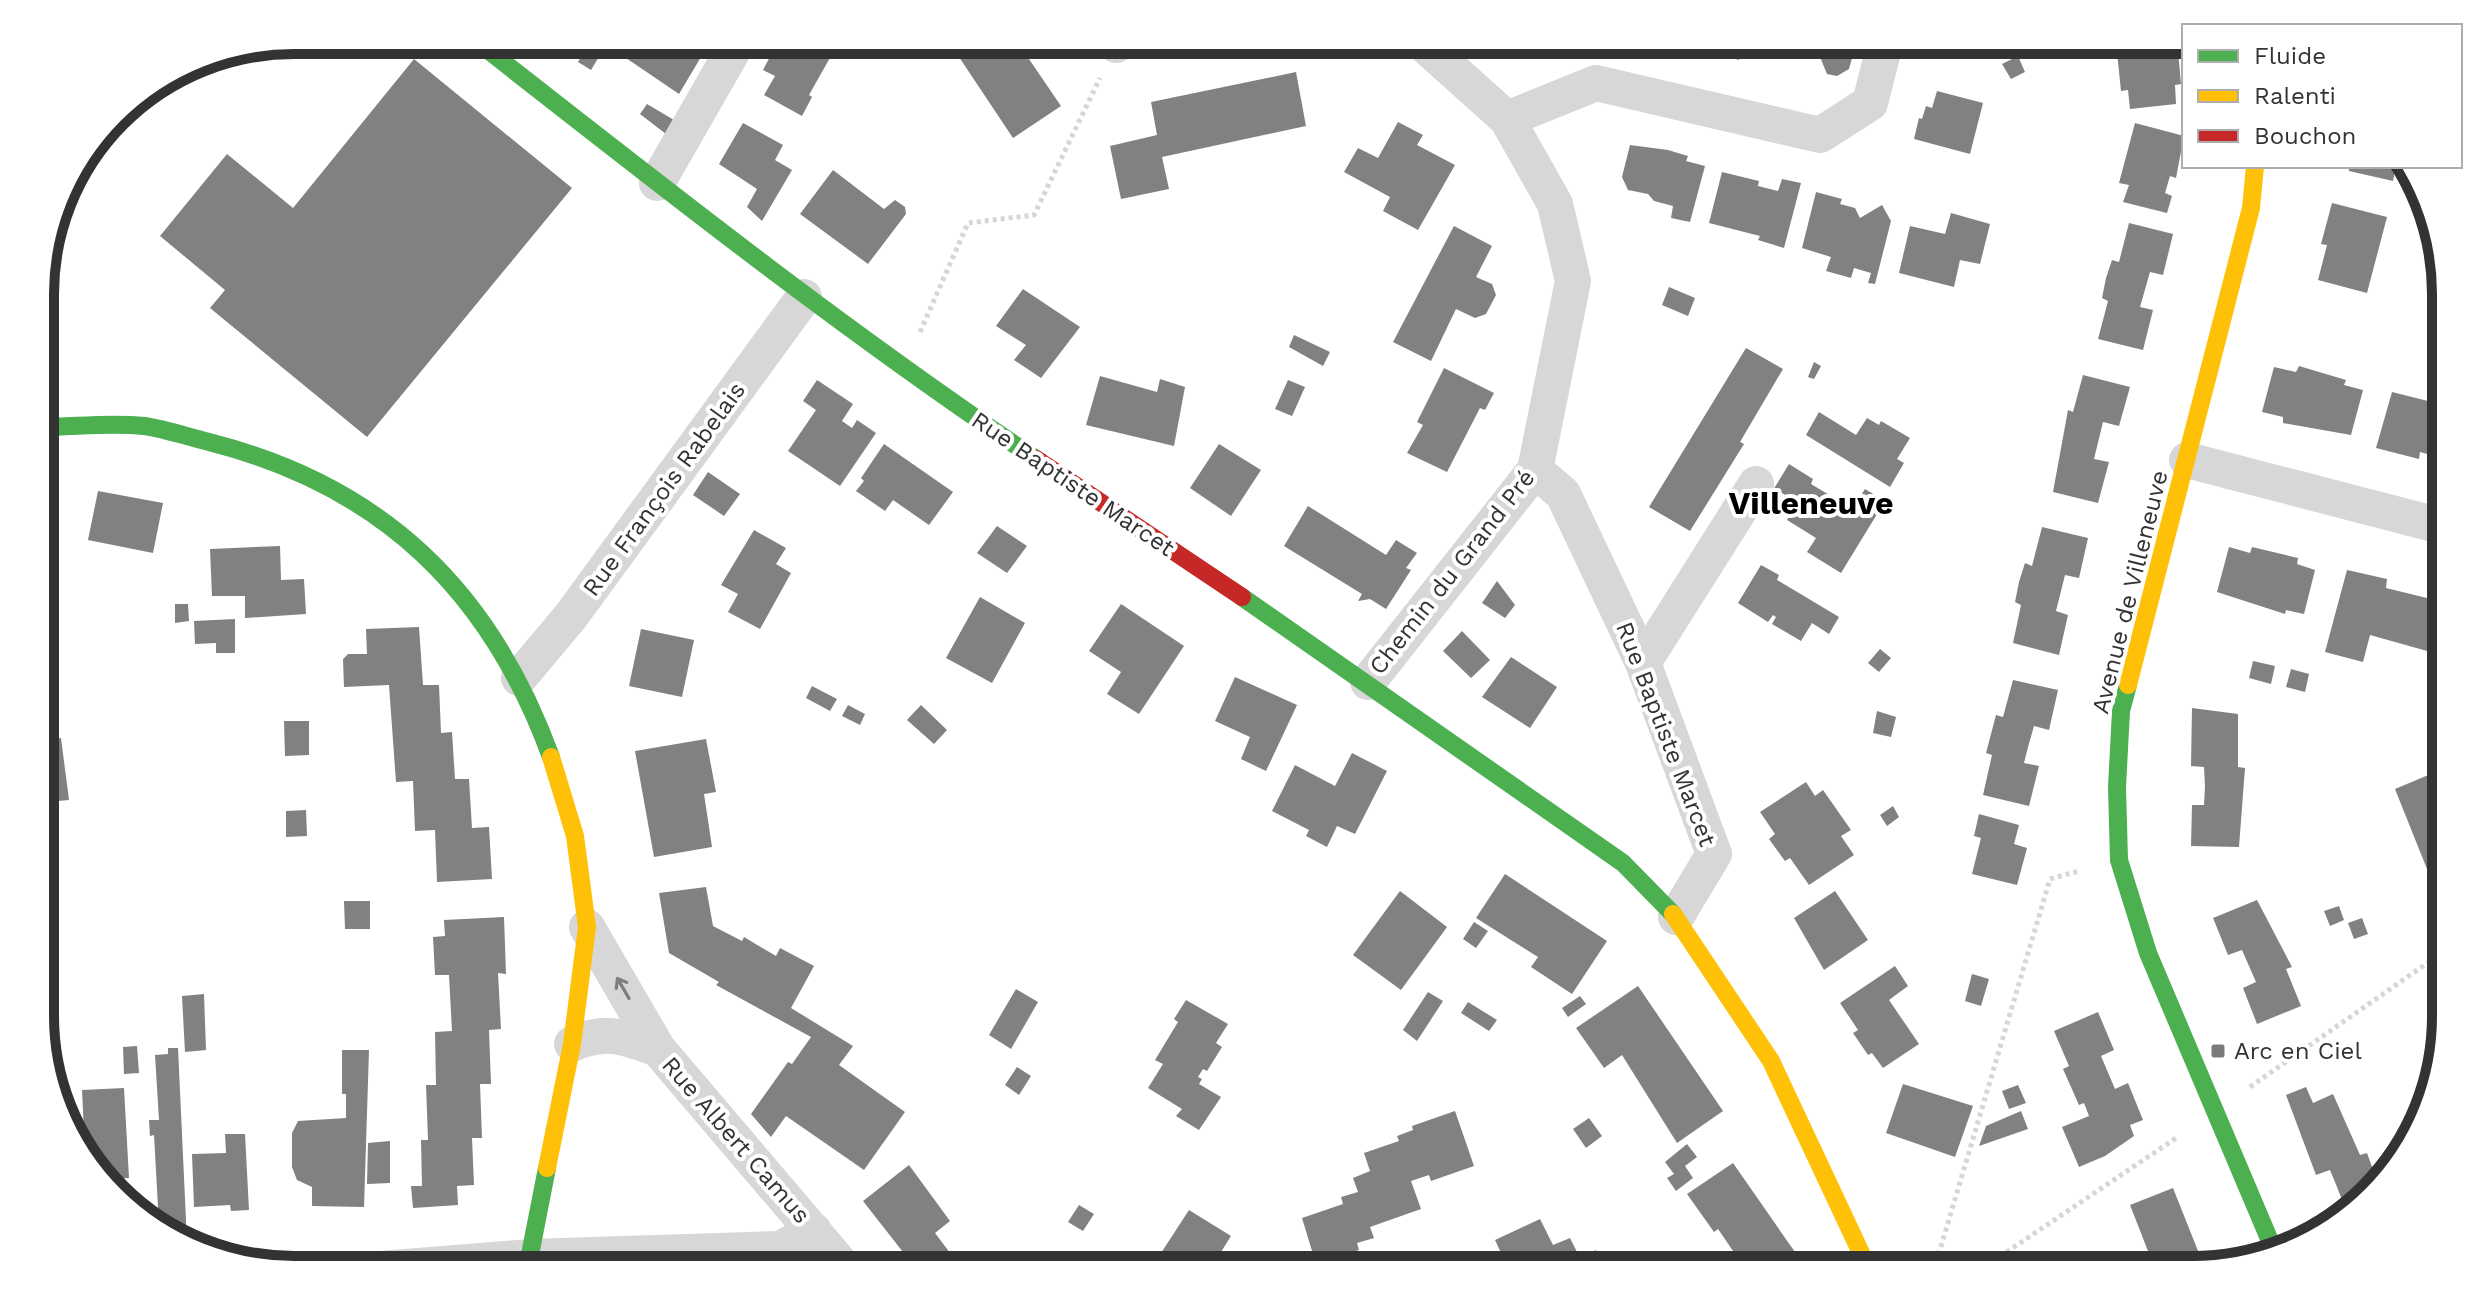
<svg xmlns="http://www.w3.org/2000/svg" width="2486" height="1310" font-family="'Work Sans',sans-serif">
  <rect width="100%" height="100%" fill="#fff"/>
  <!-- building -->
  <path fill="#818181" d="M633,40h53l-4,6 19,11 -22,37 -56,-38z
    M786,40h18l27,16 -22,39 3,2 -10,19 -38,-21 11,-19 -12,-6 9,-17 5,3z
    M984,40h32l45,66 -48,32 -54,-81z
    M1674,40h183l-8,29 -12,7 -10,-2 -7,-17 -43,-9 -3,8 -13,-3 -2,6 -19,-5 -1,6z
    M2123,40h54l4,44 -6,1 1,19 -46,5 -2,-19 -7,1 -5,-48z
    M586,47l14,8 -9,15 -13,-8z
    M2018,56l7,16 -14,7 -9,-15z
    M414,59l158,129 -205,249 -157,-129 15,-18 -65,-54 67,-82 66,54z
    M1296,72l10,54 -144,31 7,32 -48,10 -11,-53 47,-11 -6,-33z
    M1937,91l46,12 -13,51 -56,-15 5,-21 3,1 4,-13 6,2z
    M647,104l27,16 -8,14 -26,-20z
    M1398,122l25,13 -6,10 38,20 -37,65 -35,-19 7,-14 -46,-25 14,-24 20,10z
    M743,123l40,22 -8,15 17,10 -30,51 -15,-14 10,-18 -38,-25z
    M2135,123l49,13 -8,42 -6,-2 -5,17 7,3 -5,17 -44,-11 6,-17 -10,-2z
    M1630,145l38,5 20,6 -2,5 19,5 -15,56 -19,-4 2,-12 -19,-5 -6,-7 -20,-4 -6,-13z
    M2349,166h47l-3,15 -44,-10z
    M833,170l51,39 11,-9 10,7 1,7 -38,50 -68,-50z
    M1722,172l37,9 -1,5 20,5 4,-12 19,4 -17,65 -26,-8 2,-4 -51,-13z
    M1816,192l26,7 -2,5 15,4 5,10 22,-13 9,16 -16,63 -7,-1 3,-10 -17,-5 -3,10 -25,-7 5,-14 -29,-9z
    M2332,203l55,14 -20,76 -49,-13 9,-35 -6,-1z
    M1951,213l39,11 -10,40 -20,-4 -6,27 -55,-14 11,-47 35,8z
    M2129,223l44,11 -10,41 -13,-3 -10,35 13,3 -10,40 -45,-11 10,-38 -6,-3 4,-20 6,-18 7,2z
    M1454,226l38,20 -16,31 16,7 4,11 -10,19 -11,4 -19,-9 -25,52 -38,-19z
    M1669,287l26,11 -7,18 -26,-11z
    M1023,289l57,38 -39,51 -27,-18 12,-15 -30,-19z
    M1294,335l36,17 -7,14 -34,-19z
    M1746,348l37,21 -43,73 4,2 -54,87 -41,-24z
    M1814,362l7,4 -7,13 -6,-2z
    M2299,366l47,14 -2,5 19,5 -12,45 -68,-12v-6l-21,-5 12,-45 22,5z
    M1444,368l50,25 -9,17 -5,-2 -33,64 -40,-19 16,-28 -6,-3z
    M2083,375l47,12 -11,39 -16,-4 -9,37 15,3 -11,41 -45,-11 15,-82 5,2z
    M1100,376l57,16 3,-13 25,8 -11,59 -88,-21z
    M817,380l36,24 -11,17 10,7 5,-8 19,13 -36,53 -52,-35 28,-41 -13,-9z
    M1288,380l17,7 -13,29 -17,-7z
    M2392,392l52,13v28l-6,24 -18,-5 -1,7 -43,-11z
    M1819,412l37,23 11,-17 12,7 2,-4 29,17 -13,21 7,4 -14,24 -84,-52z
    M884,444l69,48 -24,33 -36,-25 -8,11 -29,-20 8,-10 -3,-3z
    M1219,444l42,26 -30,46 -41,-28z
    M1789,464l24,15 -2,5 35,21 6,-9 6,4 7,-11 20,12 -44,72 -34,-21 9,-14 -29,-18 10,-18 -17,-10 -4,7 -6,-4z
    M708,472l32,22 -16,22 -31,-21z
    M46,487l12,55 -17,4v-58z
    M98,491l65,12 -10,50 -65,-13z
    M1308,506l78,49 10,-15 21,13 -11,15 5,2 -25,39 -16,-10 -12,2 4,-7 -78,-48z
    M997,526l30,20 -20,27 -30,-20z
    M2042,527l46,11 -9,40 -14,-3 -9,36 12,4 -9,40 -46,-12 8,-38 -6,-3 4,-20 6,-19 7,3z
    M754,530l32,18 -10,16 15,9 -31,56 -32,-17 10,-18 -17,-9z
    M280,546l1,34 23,-1 2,35 -61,4v-22h-33l-2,-47z
    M2229,547l21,6 2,-6 46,11 -1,6 18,6 -11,44 -18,-4 -1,4 -68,-22z
    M1761,565l18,10 -2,5 62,37 -10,17 -17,-11 -11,18 -29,-17 4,-7 -3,-2 -5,7 -30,-19z
    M2347,570l40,9 -1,9 45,11 2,-6 12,3v60l-75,-21 -7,27 -38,-10z
    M1497,581l18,24 -10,13 -23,-15z
    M980,597l45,26 -33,60 -46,-25z
    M175,604h13l1,17 -14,2z
    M1121,604l63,42 -45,68 -32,-20 14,-22 -32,-21z
    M235,619v34h-19v-10l-21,1 -1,-23z
    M419,627l4,58h16l2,48 11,-1 3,47h14l3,49 17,-1 3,52 -55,3 -2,-52 -20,1 -2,-50 -17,1 -7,-97 -45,2 -1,-28 5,-5h19l-1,-25z
    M641,629l53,11 -12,57 -53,-11z
    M1462,631l28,29 -19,18 -28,-27z
    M1880,649l11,9 -12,14 -11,-9z
    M1511,657l46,30 -27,41 -48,-31z
    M2253,661l22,5 -4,18 -22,-6z
    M2291,669l18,5 -4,18 -19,-5z
    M1235,677l62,28 -31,66 -25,-12 9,-22 -35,-16z
    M2013,680l45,10 -9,40 -15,-4 -6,21 -4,16 15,3 -10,40 -46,-11 9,-40 -6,-2 10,-38 7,2z
    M812,686l25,13 -7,12 -24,-13z
    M848,705l17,9 -5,11 -18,-9z
    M921,705l26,25 -13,14 -27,-24z
    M2192,708l46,6v53l7,1 -6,79 -48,-1 1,-41h12l1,-19 -1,-19 -13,-1z
    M1877,711l19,6 -5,20 -18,-4z
    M284,721h25v34l-24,1z
    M61,738l8,62 -22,2 -5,-61z
    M706,739l10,53 -12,2 8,53 -58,10 -19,-106z
    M1352,753l35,18 -32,63 -18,-8 -10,21 -21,-11 3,-6 -37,-19 23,-46 40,21z
    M2445,768l1,129 -7,2 -44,-110z
    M1806,782l9,14 8,-6 28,40 -10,6 13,19 -45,30 -19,-27 -5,3 -16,-22 6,-5 -15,-22z
    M1893,806l6,11 -12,9 -7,-11z
    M306,810l1,26 -21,1v-26z
    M1979,814l40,11 -5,19 13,4 -10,37 -45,-11 9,-36 -7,-2z
    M1505,874l102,67 -35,53 -41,-27 7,-10 -62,-39z
    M706,887l7,39 29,15 2,-4 32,19 4,-8 34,18 -23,42 62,38 -14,19 66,47 -41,58 -78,-54 -15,21 -20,-23 37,-52 4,2 19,-27 -95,-52 3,-3 -50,-29 -10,-60z
    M1400,891l47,36 -46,63 -48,-35z
    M1835,891l33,49 -44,30 -30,-52z
    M2257,900l35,67 -6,2 15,37 -44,18 -14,-36 13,-6 -14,-32 -14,5 -15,-37z
    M344,901h26v28h-25z
    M2339,906l5,14 -14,6 -6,-15z
    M504,917l2,57 -8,-1 3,56 -12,1 2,54h-11l2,54h-10l2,47 -17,1 1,19 -45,3 -2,-22h11l-1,-46h7l-2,-55h10l-1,-53 17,-1 -3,-56h-14l-2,-38 12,-1 -1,-16z
    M2362,918l6,16 -14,5 -6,-16z
    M1474,922l14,9 -12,17 -13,-9z
    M1895,966l13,20 -19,14 30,44 -36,24 -11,-15 -4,2 -15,-22 5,-3 -18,-27z
    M1972,974l17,5 -8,27 -16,-5z
    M1638,986l85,125 -46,32 -55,-88 -18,13 -28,-40z
    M1016,989l22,13 -27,47 -22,-14z
    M1428,992l15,9 -26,40 -14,-11z
    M204,994l2,56 -21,2 -3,-56z
    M1580,996l6,8 -18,13 -6,-9z
    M1186,1000l42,24 -12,19 6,4 -15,24 -4,-2 -5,8 4,2 -3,5 22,13 -22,33 -23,-14 6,-7 -34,-21 15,-24 -8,-4 23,-38 -4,-3z
    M1468,1002l29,18 -8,11 -28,-18z
    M2098,1012l16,38 -13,6 14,33 13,-6 15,37 -13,5 4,11 -29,20 -26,11 -17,-40 27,-11 -5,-13 -5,2 -16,-36 6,-3 -15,-35z
    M137,1046l2,27 -15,1 -1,-27z
    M168,1048h10l9,194h-7l-21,-17 -5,-90 -4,1 -1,-16h10l-4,-65 13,-1z
    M342,1050h27l-5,157 -52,-1v-19l-15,-7 -5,-13v-34l6,-12 48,-3v-24h-4z
    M1017,1067l14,9 -12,19 -14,-10z
    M1903,1084l70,22 -18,51 -69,-24z
    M2018,1085l8,18 -17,6 -7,-18z
    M2306,1087l7,16 20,-9 27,61 7,-2 9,25 -39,44 -5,-13 12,-4 -7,-18 -7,-17 -14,5 -30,-80z
    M124,1088l5,90 -22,1v3l-15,-12 -16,-38h8l-2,-42z
    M1455,1111l19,55 -43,15 -2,-6 -18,6 10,28 -51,18 4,11 -17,5 2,7 -43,14 -14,-46 41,-14 -2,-7 17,-5 -5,-14 17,-7 -6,-18 35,-12 -2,-5 16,-6 -1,-4z
    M2021,1111l7,18 -49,17 7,-20z
    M1589,1118l13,18 -16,12 -13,-19z
    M225,1134h20l4,76 -18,1 -1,-6 -36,2 -2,-53 34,-1z
    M390,1141v42l-23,1 1,-41z
    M1687,1144l10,13 -12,9 8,12 -17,13 -9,-13 7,-4 -9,-12z
    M1733,1163l57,82 18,25h-62l-28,-41 -4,3 -27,-38z
    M909,1165l41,56 -15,12 28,37h-46l-54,-69z
    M2173,1188l29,73 -12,4 2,4h-37l-25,-64z
    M1079,1205l15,9 -11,17 -15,-9z
    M1189,1210l42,26 -15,24 4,3 -5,7h-65z
    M1540,1219l13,26 17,-7 10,20 16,-8 10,20h-97l-14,-30z"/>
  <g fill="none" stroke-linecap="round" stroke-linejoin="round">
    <!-- path -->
    <path stroke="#d6d6d6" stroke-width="5" stroke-dasharray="4 4" stroke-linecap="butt" d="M920,332l48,-109 66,-8 66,-137
      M2250,1087l196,-137
      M1934,1270l116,-391 29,-8
      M1980,1270l199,-134"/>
    <!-- street -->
    <path stroke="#d7d7d7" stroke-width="36" d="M1116,45l9,-5
      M1507,119l89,-36 224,52 50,-32 16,-63
      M657,183l82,-143
      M2187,460l258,67
      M1535,470l28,24 80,169 71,191 -38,63
      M1643,663l113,-179
      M519,678l52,-62 233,-319
      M1368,682l167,-212 38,-189 -18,-77 -48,-85 -88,-79
      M587,927l71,122 188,221
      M572,1044c35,-15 52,-7 86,5
      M368,1270l162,-13 250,-8 34,-18"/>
    <!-- fast -->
    <path stroke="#4caf50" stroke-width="18" d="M475,40c184,144 367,289 561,419
      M105,131l89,-70
      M41,427c33,0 70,-5 103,-1 22,3 44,11 65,16 173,44 281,148 342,315
      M1242,597l381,266 50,51
      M2128,685l-7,26 -4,76 2,73 29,93 125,295
      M527,1270l20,-102"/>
    <!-- slow -->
    <path stroke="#ffc107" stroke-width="18" d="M2128,685l123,-477 4,-42
      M1673,914l98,147 98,209
      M547,1168l25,-124 15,-117 -12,-91 -24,-79"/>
    <!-- jam -->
    <path stroke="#c62828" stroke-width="18" d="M1036,459l206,138"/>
  </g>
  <!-- one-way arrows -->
  <defs><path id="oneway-shaft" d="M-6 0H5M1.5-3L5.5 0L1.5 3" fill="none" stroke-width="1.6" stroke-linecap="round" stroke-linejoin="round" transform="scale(2)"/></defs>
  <use stroke="#7d7d7d" href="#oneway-shaft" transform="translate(623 988) rotate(-120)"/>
  <!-- markers -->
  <rect fill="#7a7a7a" stroke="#fff" stroke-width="3" x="2210" y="1043" width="16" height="16" rx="4"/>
  <g text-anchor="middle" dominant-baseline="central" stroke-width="8" stroke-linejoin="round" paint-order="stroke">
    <!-- street labels -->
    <g font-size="24" fill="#333" stroke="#fff">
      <text transform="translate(1073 484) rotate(34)">Rue Baptiste Marcet</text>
      <text transform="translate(664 489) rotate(-54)">Rue François Rabelais</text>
      <text transform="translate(1452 572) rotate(-52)">Chemin du Grand Pré</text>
      <text transform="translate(2130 592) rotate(-76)">Avenue de Villeneuve</text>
      <text transform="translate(1666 734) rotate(69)">Rue Baptiste Marcet</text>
      <text transform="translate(736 1140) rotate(49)">Rue Albert Camus</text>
    </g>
    <!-- poi labels -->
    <g font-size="24" fill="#333" stroke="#fff" text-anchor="start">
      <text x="2234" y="1051">Arc en Ciel</text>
    </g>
    <!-- district labels -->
    <g font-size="32" font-weight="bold" fill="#000" stroke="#fff">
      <text x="1811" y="503">Villeneuve</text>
    </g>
  </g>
  <!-- crop -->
  <path d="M0 0H2486V1310H0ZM294 54H2192A240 240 0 0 1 2432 294V1016A240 240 0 0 1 2192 1256H294A240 240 0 0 1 54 1016V294A240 240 0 0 1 294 54Z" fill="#fff" fill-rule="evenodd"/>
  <path fill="none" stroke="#333" stroke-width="10" d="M294 54H2192A240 240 0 0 1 2432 294V1016A240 240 0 0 1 2192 1256H294A240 240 0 0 1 54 1016V294A240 240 0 0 1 294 54Z"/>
  <!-- legend -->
  <rect x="2182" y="24" width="280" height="144" fill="#ffffff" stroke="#adadad" stroke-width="2"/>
  <rect x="2198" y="50" width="40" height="12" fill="#4caf50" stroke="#adadad" stroke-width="2"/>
  <text x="2254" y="64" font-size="24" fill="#333333">Fluide</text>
  <rect x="2198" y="90" width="40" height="12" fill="#ffc107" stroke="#adadad" stroke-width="2"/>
  <text x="2254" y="104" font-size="24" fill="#333333">Ralenti</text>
  <rect x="2198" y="130" width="40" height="12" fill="#c62828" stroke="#adadad" stroke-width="2"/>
  <text x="2254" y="144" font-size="24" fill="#333333">Bouchon</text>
</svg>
